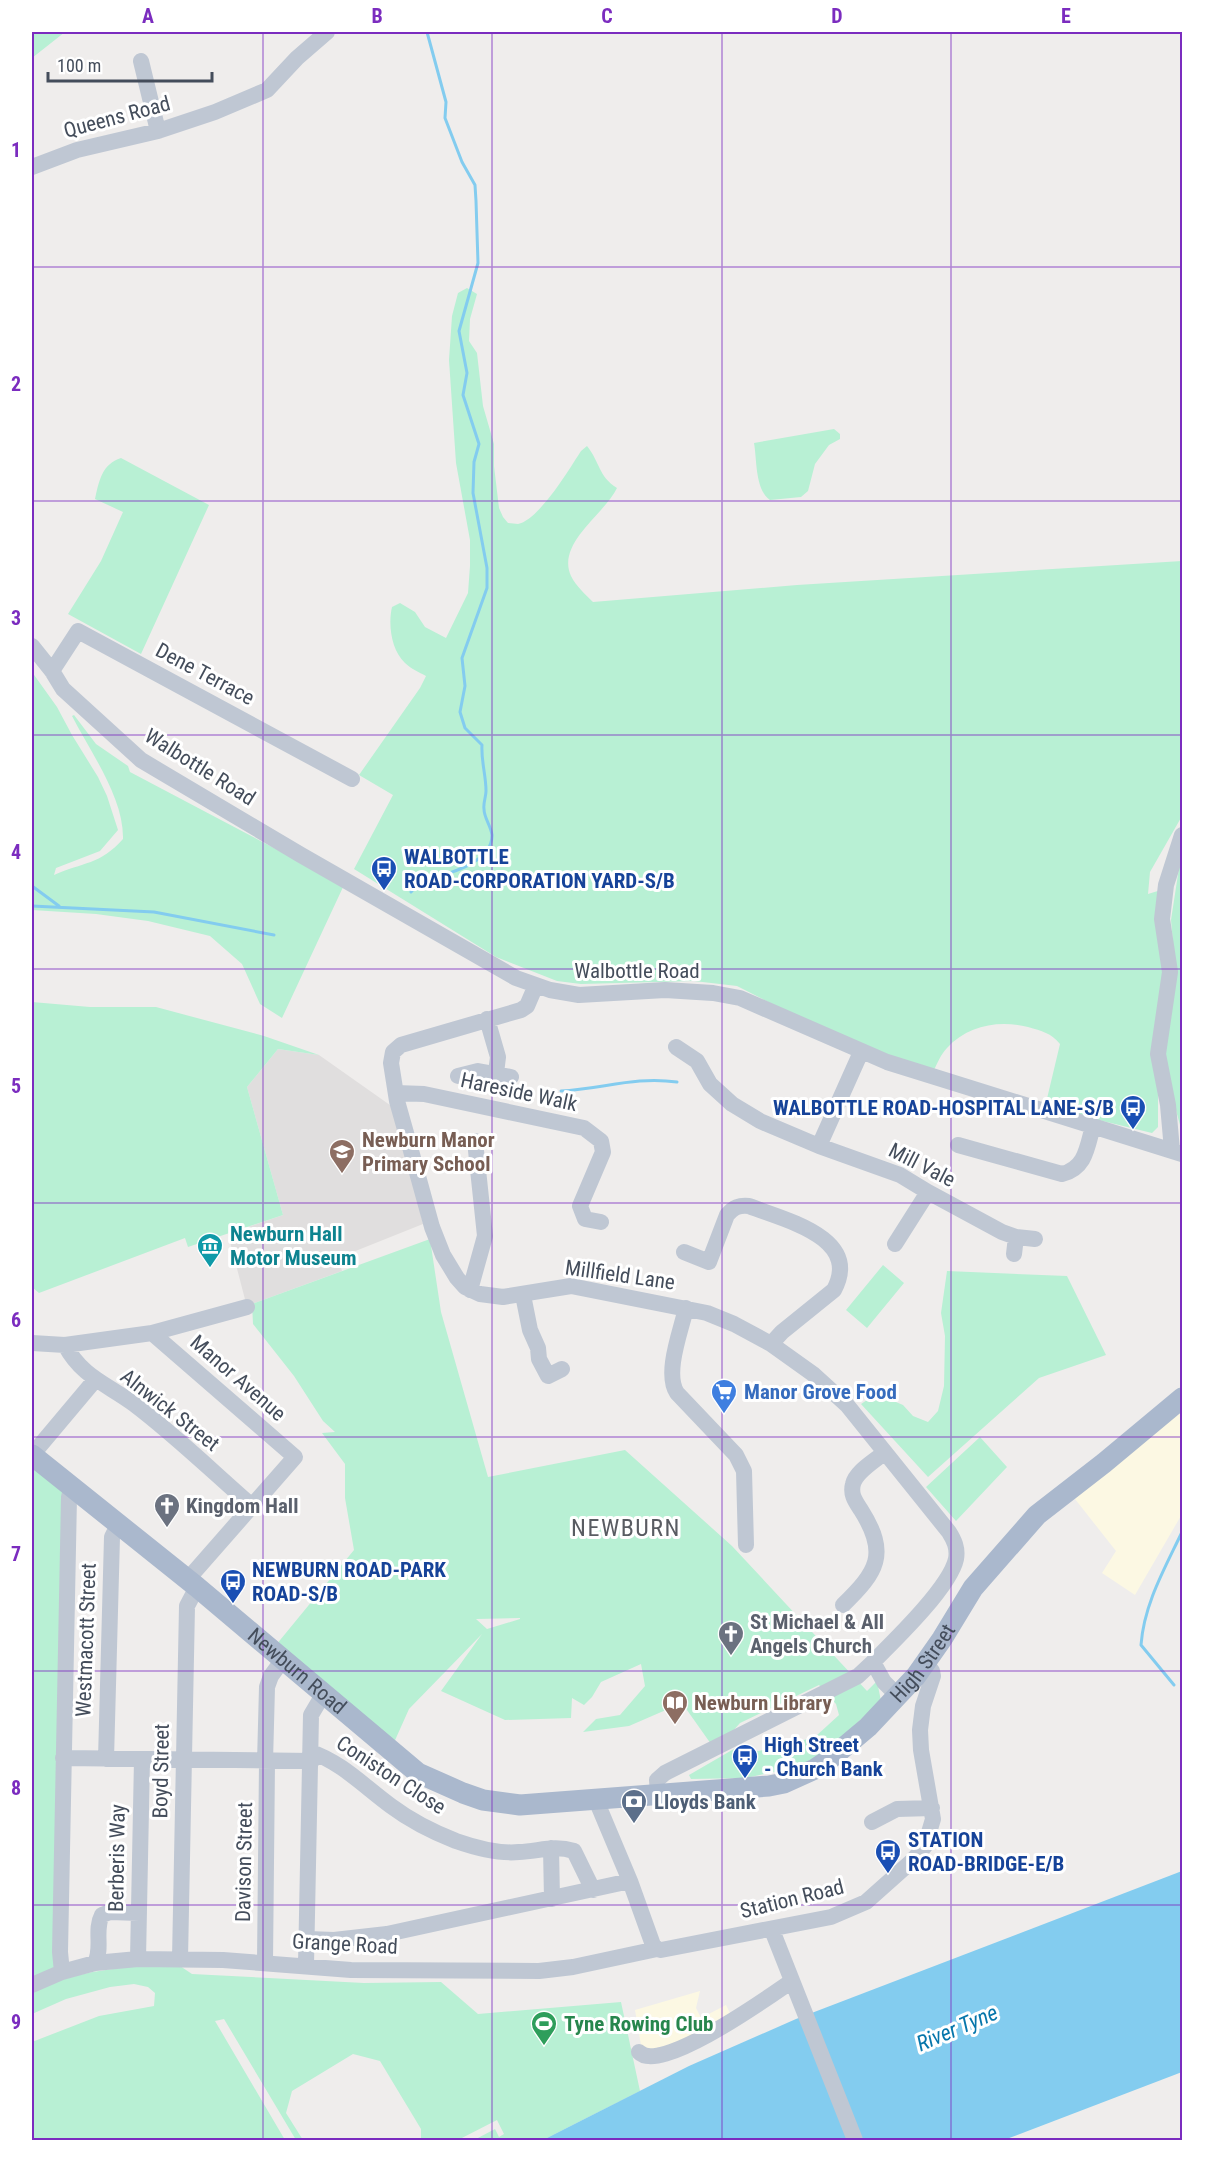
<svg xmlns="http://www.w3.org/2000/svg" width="1214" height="2172" font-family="'Roboto Condensed',sans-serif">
  <rect width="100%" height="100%" fill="#efedec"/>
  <!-- commercial -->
  <path fill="#fcf8e3" d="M1178,1412l4,5v97l-47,81 -33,-22 14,-22 -41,-52z
    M700,1991l-4,17 5,10 25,-13 5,10 -46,27 -43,9 -7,-41z"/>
  <!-- education -->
  <path fill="#e0dede" d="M278,1049l41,6 78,55 26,114 -85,34 4,13 -90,33 -5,3 -19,-73 55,-19 -36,-128z"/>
  <!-- green -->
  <path fill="#b8f0d4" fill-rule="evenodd" d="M32,32h33l-33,26z
    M467,288l10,6 -7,25 -1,22 8,12 6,53 11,38v22l5,42 4,9 5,6c4,0 7,1 10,1 21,-4 52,-56 63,-73l6,-5c13,16 11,30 30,42 -12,26 -61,55 -46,88 5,10 14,18 22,26l204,-17 385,-24v255l-32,56 -2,22 13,-4 4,79 -7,108v50l-6,6 -107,-26 15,-63c-9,-11 -18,-13 -32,-17 -29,-7 -60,-2 -81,21 -6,6 -10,16 -14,24l-92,-33 -104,-53 -43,-5 -113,3 -24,-3 -61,-24 -142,-88 39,-74 -34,-20 61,-87 6,-12c-7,-4 -15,-7 -21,-13 -14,-13 -17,-39 -13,-56l8,-4 15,9 10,15 21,11 22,-45 2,-27v-26l-14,-77 -7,-103 3,-44 6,-23z
    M834,429l6,5v5l-11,6 -14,19 -7,27 -7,6 -31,3c-15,-10 -13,-41 -16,-57z
    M121,458l88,47 -68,149 -73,-40 33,-53 22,-49 -28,-13c4,-18 7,-35 26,-41z
    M32,672l25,35 15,28 26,42 9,19 11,34 -18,21 -44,17 -2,7c29,-13 46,-10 69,-36 1,-41 -32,-86 -51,-123l2,-1 22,29 32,22 2,6 214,113 -62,133 -22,-14 -18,-40 -32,-28 -62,-15 -52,-7 -64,-4z
    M1182,859v273l-10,-36 -8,-40 12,-78 -5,-58 8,-52z
    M32,1002l58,5h66l108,29 55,19 -41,-6 -31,38 36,128 -95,32 -3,-9 -146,55 -7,-6z
    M430,1239l11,73 47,165 137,-27 107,96 135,145 10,-10 4,20 -68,62 -67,15 -55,1 -2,-4 50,-29 19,5 25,-4 33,-11 23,-21 -3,-11 -17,-19 -79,38 -8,9 -21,12 -29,-41 -53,23 -46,6 13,-13 24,-4 25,-29 -4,-22 -40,18 -9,15 -8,8 -12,-7 -1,20 -66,2 -64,-29 41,-57 -73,75 -17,38 -116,-102 78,-95 -9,-52v-34l-23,-31 13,-1 -12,-11 -29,-45 -41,-52 -1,-20zM476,1619l44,-1v1l-33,10z
    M883,1265l21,18 -37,45 -21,-18z
    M947,1271l120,5 39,79 -67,23 -111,99 -67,-73 9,-6 19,1 14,6 10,11 15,6 10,-11 6,-25 1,-50 -4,-23z
    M980,1437l27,30 -51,54 -30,-34z
    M32,1467l34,28 -11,475 -23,8z
    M141,1966h39l12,8 172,9 77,-1 37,32 143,-12 19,89 -97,49h-69l21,-11 4,8 5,-3 -7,-14 -39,20h-37v-11l-41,-68 -27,-7 -61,37 -6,22 17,27h-7l-72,-121 -9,2 70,119h-253v-98l67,-26 55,-10 1,-13 -7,-6 -14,-3 -24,3 -44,12 -34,15v-23c40,-17 65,-21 109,-25z"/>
  <!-- water -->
  <path fill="#83ccef" d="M1182,1871v201l-178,68h-461l146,-74 107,-47z"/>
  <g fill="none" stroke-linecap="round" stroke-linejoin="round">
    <!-- stream -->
    <path stroke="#83ccef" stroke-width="3" d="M32,886l27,20
      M411,892l9,-11c23,-5 73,-17 72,-46 -1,-9 -8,-17 -8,-26 -1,-6 2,-12 2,-18 0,-16 -5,-30 -4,-46l-17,-17 -5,-16 5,-26 -3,-28 25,-70v-20l-14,-75 1,-31 5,-18 -16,-49 4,-22 -8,-42 19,-68 -2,-62 -1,-16 -13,-23 -17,-44 1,-16 -19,-70
      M32,906l122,6 120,23
      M561,1091c41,-2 74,-15 116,-9
      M1174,1685l-33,-40c3,-41 24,-77 41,-113"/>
    <!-- minor -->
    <path stroke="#bfc7d3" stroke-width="16" d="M141,61l17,70
      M32,167l45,-17 81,-19 57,-19 52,-22 30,-32 30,-26
      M32,646l20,25 11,18 78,71 160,95 215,123 34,12 29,5 86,-5 48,3 27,5 147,64 295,92
      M52,671l26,-40 274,148
      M536,985l-9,21 -6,4 -120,35 -8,7 -2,11 6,38 13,46 22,80 11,28 14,23 8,9 15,7 23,3 68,-11 136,27 27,11 37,20 42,30 34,31 102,127c5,8 9,16 7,27 -6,28 -61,81 -83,103l11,20 14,14
      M487,1019l11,38 -2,16
      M676,1047l21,14 13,23 22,20 28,17 59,25 81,29 28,17 74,40 14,5 19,2
      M458,1076l20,-5 33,6
      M396,1093l28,1 160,34 17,13 2,11 -23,54 5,13 16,3
      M958,1145l104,29c24,-6 25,-27 31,-48
      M819,1146l42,-94
      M1172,1150l-4,-45 -10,-51 12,-82 -8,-53 4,-34 16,-50
      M895,1244l33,-52
      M684,1252l25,10 18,-47c7,-8 12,-10 22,-9 35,14 113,31 85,84l-52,42 -11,12
      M1014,1254l2,-17
      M470,1290l15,-54 -10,-95
      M523,1295l7,35 8,18 1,11 9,17 14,-7
      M686,1308c-5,23 -22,65 -9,85l59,62 8,16 2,74
      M152,1333l143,124 -107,122
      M32,1343l33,2 87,-12 95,-26
      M65,1345c17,32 42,39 69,59 41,31 79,68 118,102
      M32,1455l63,-75
      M843,1605c34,-33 46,-51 18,-95 -5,-8 -11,-15 -8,-26 3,-13 22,-23 32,-32
      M311,1752c30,10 54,35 80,54 20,15 42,26 65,35 20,7 43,13 63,11 21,-1 35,-7 55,-1l19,39
      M63,1758l249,3
      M106,1759l6,-222 7,-14
      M265,1762l2,-75 4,-11 13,-18
      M658,1794l-1,-14 8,-7 193,-97 15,-14
      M596,1800l34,81 23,64 4,4
      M872,1822l25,-13 35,-1
      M551,1848l1,51
      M772,1930l83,210
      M308,1939l26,1 53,-6 243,-53
      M138,1959l4,-200
      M180,1959l7,-353 10,-19
      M265,1962l2,-200
      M95,1963c8,-15 -1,-33 7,-48l8,-3 29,1
      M306,1965l5,-250 13,-22
      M62,1972l-2,-20 9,-455 3,-11
      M32,1985l30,-13 33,-9 43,-4 85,1 128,10 188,1 34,-4 84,-18 4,1 170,-33 35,-15 46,-41 13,-15 8,-27 -12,-69 -1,-20 3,-24 10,-30 -1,-5 -6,-8
      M639,2052c21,23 131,-56 153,-71"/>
    <!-- major -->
    <path stroke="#aab8cd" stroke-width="21" id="s1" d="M32,1455l165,132 221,186 45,20 20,7 37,5 249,-19 15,-3 31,-14 15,-10 38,-32 48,-51 26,-37 31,-51 64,-73 67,-52 78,-65"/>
  </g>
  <!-- grid -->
  <path fill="none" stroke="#7b2cbf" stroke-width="1.5" stroke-opacity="0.55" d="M263,32v2108M492,32v2108M722,32v2108M951,32v2108M32,267h1150M32,501h1150M32,735h1150M32,969h1150M32,1203h1150M32,1437h1150M32,1671h1150M32,1905h1150"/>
  <!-- icons -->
  <defs>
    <symbol id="bus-pin" viewBox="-11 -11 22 30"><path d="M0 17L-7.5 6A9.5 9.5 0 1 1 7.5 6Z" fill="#1a4fb4" stroke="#fff"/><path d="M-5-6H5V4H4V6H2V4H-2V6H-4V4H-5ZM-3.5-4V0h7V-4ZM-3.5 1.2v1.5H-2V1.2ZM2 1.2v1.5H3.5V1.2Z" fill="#fff"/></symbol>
    <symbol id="school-pin" viewBox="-11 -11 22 30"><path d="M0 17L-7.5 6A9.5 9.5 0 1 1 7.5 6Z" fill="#8d6e63" stroke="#fff"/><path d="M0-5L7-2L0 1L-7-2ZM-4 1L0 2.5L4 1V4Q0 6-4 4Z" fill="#fff"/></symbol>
    <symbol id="museum-pin" viewBox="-11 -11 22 30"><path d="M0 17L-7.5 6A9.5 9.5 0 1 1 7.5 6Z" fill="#0f9aa8" stroke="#fff"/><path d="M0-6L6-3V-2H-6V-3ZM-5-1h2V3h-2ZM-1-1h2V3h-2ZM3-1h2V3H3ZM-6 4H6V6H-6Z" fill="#fff"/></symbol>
    <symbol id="supermarket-pin" viewBox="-11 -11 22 30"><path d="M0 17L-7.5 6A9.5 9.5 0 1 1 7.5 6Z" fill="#3f7fe0" stroke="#fff"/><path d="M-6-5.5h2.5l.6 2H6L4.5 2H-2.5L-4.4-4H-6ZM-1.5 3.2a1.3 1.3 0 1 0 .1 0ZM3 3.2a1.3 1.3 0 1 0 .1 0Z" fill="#fff"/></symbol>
    <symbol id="church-pin" viewBox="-11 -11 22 30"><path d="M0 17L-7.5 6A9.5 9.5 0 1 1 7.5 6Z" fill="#6b7280" stroke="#fff"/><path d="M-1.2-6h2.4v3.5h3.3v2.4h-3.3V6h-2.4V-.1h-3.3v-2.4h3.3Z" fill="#fff"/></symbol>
    <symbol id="library-pin" viewBox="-11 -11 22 30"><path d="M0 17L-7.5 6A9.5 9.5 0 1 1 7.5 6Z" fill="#8d6e63" stroke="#fff"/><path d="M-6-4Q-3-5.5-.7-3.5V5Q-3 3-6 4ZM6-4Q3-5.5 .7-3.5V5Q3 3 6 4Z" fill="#fff"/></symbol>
    <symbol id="bank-pin" viewBox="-11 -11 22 30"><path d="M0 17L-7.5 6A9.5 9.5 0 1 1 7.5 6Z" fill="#5c6f8a" stroke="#fff"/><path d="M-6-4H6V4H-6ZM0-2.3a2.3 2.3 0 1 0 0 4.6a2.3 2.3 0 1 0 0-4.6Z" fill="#fff"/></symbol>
    <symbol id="stadium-pin" viewBox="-11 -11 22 30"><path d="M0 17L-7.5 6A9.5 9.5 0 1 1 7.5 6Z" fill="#2e9e5b" stroke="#fff"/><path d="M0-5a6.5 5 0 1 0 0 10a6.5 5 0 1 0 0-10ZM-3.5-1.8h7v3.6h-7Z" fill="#fff"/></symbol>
  </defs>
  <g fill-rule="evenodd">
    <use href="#bus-pin" x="369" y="854" width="30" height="40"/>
    <use href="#bus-pin" x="1118" y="1093" width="30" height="40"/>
    <use href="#school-pin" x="327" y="1137" width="30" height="40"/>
    <use href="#museum-pin" x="195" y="1231" width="30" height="40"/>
    <use href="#supermarket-pin" x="709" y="1377" width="30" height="40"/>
    <use href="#church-pin" x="152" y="1491" width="30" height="40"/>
    <use href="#bus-pin" x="218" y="1567" width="30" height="40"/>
    <use href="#church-pin" x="716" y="1619" width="30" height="40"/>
    <use href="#library-pin" x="660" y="1688" width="30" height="40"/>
    <use href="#bus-pin" x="730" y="1742" width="30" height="40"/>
    <use href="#bank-pin" x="619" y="1787" width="30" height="40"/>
    <use href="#bus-pin" x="873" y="1837" width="30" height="40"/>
    <use href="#stadium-pin" x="529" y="2009" width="30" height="40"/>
  </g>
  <g text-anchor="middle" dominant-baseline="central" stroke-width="6" stroke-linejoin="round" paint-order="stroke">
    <!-- street labels -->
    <g font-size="21" fill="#444d5b" stroke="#fff">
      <text transform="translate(117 117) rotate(-15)">Queens Road</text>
      <text transform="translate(205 674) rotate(28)">Dene Terrace</text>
      <text transform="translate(200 767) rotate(32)">Walbottle Road</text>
      <text x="637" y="971">Walbottle Road</text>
      <text transform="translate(519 1092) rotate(12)">Hareside Walk</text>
      <text transform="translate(922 1165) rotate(27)">Mill Vale</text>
      <text transform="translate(620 1275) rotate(8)">Millfield Lane</text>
      <text transform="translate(238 1378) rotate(41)">Manor Avenue</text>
      <text transform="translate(170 1410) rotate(38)">Alnwick Street</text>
      <text transform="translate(86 1640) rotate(-88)">Westmacott Street</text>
      <text stroke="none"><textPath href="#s1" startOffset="1059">High Street</textPath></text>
      <text stroke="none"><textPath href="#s1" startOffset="342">Newburn Road</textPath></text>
      <text transform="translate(161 1771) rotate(-89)">Boyd Street</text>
      <text transform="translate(391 1775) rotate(33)">Coniston Close</text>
      <text transform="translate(117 1858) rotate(-89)">Berberis Way</text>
      <text transform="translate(244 1862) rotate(-89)">Davison Street</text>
      <text transform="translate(792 1899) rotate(-14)">Station Road</text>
      <text transform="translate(345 1944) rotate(3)">Grange Road</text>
    </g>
    <!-- transit labels -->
    <g font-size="21" font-weight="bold" fill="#164399" stroke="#fff" text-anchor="start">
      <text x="404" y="857">WALBOTTLE<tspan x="404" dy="24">ROAD-CORPORATION YARD-S/B</tspan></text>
      <text x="1114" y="1108" text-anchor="end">WALBOTTLE ROAD-HOSPITAL LANE-S/B</text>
      <text x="252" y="1570">NEWBURN ROAD-PARK<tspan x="252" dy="24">ROAD-S/B</tspan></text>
      <text x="764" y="1745">High Street<tspan x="764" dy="24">- Church Bank</tspan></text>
      <text x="908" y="1840">STATION<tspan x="908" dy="24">ROAD-BRIDGE-E/B</tspan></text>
    </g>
    <!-- education labels -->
    <g font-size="21" font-weight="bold" fill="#785e54" stroke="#fff" text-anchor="start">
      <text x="362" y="1140">Newburn Manor<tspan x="362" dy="24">Primary School</tspan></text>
      <text x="694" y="1703">Newburn Library</text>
    </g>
    <!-- culture labels -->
    <g font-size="21" font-weight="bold" fill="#0d838f" stroke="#fff" text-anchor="start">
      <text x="230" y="1234">Newburn Hall<tspan x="230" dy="24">Motor Museum</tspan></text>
    </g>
    <!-- shop labels -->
    <g font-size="21" font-weight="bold" fill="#366cbe" stroke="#fff" text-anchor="start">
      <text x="744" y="1392">Manor Grove Food</text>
    </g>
    <!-- worship labels -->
    <g font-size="21" font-weight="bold" fill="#5b616d" stroke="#fff" text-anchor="start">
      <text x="186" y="1506">Kingdom Hall</text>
      <text x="750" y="1622">St Michael &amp; All<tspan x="750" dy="24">Angels Church</tspan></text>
    </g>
    <!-- service labels -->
    <g font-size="21" font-weight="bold" fill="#4e5e75" stroke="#fff" text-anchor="start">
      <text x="654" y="1802">Lloyds Bank</text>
    </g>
    <!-- leisure labels -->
    <g font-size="21" font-weight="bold" fill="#27864d" stroke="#fff" text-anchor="start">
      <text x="564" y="2024">Tyne Rowing Club</text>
    </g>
    <!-- water labels -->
    <g font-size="22" font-style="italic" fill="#0676ab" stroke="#fff">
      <text transform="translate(957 2028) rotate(-23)">River Tyne</text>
    </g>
    <!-- quarter labels -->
    <g font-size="24" letter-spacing="1.5" fill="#595c62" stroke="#fff">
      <text x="626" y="1528">NEWBURN</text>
    </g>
  </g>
  <!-- border -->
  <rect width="1214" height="2172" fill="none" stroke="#ffffff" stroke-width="66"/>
  <!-- scale -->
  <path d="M48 72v9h164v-9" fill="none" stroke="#444d5b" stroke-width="3"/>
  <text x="57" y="72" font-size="18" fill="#444d5b" stroke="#ffffff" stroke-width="4.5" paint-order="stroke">100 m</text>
  <rect x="33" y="33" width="1148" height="2106" fill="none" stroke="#7b2cbf" stroke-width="2"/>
  <g font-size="20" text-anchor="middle" font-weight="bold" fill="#7b2cbf">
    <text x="148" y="23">A</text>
    <text x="377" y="23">B</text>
    <text x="607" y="23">C</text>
    <text x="837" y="23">D</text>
    <text x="1066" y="23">E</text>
    <text x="16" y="157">1</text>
    <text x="16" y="391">2</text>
    <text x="16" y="625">3</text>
    <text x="16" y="859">4</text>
    <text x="16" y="1093">5</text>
    <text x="16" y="1327">6</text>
    <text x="16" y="1561">7</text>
    <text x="16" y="1795">8</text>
    <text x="16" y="2029">9</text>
  </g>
</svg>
